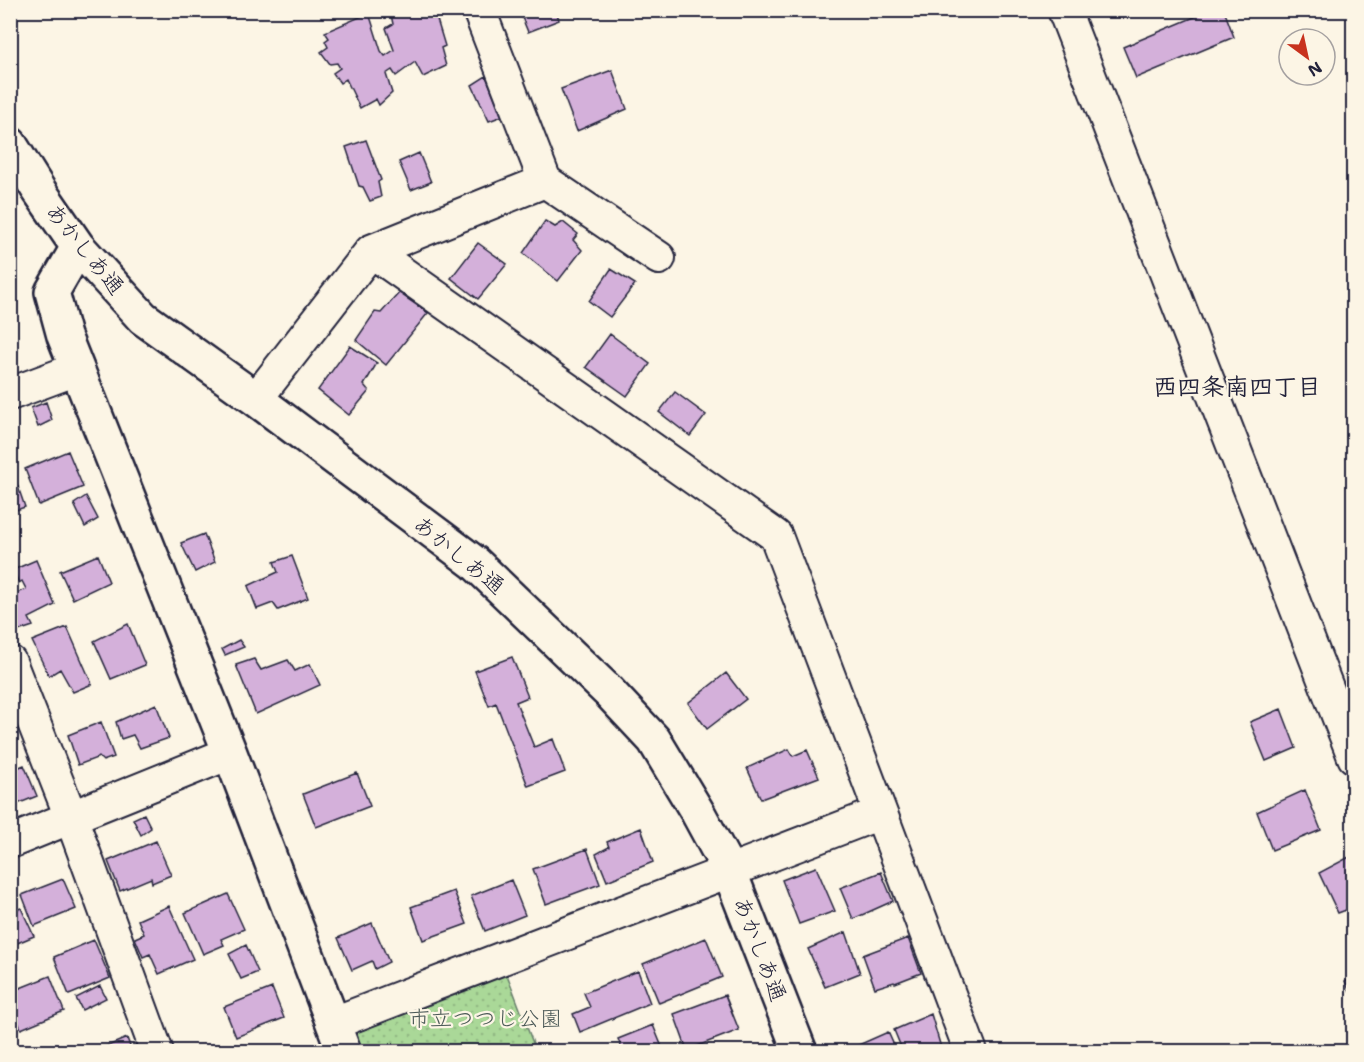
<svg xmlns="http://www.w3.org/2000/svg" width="1364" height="1062" font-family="'Shantell Sans','Klee One',sans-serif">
  <defs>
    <pattern id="park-dots" width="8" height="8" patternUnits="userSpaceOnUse" patternTransform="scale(1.5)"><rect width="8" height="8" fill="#aad898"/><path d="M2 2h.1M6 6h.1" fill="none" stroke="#92b984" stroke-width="1.8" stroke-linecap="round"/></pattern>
  </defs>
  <rect width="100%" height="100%" fill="#fcf5e5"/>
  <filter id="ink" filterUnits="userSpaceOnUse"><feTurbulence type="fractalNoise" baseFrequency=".0167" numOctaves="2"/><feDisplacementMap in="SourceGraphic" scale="12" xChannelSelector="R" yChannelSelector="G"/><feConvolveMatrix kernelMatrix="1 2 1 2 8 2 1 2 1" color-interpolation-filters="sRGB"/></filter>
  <g filter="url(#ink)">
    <!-- park -->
    <path fill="url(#park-dots)" stroke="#667d6a" stroke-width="1.5" d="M506,972l30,79h-176l-7,-17z"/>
    <!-- building -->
    <path fill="#d4b0da" stroke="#22223b" stroke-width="1.5" d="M390,10h48l-3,3 10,33 -4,2 5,18 -23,11 -8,-15 -19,14 -4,-6 -6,4 6,19 -13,12 -3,-6 -16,9 -14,-29 -6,4 -7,-10 7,-5 -3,-5 -7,1 -9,-12 7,-5 -3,-6 4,-3 -4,-6 44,-19 12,38 4,5 9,-6 -8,-22 7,-4z
      M519,10h37l3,10 -31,12z
      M1211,10h13l10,27 -98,41 -13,-31z
      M612,70l15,39 -50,22 -16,-42z
      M486,76l16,40 -13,5 -17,-36z
      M366,140l15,40 -3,2 3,15 -11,4 -7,-14 -4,-1 -13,-39z
      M419,153l12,29 -20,8 -12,-28z
      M545,221l10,6 8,-5 15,12 -5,6 9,10 -24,31 -35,-28z
      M478,243l29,21 -29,35 -27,-21z
      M611,269l24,15 -25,33 -21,-16z
      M399,293l29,20 -42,52 -30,-25 19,-28 6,1z
      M610,334l40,30 -23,32 -41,-29z
      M350,346l27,17 -13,22 5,6 -20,24 -31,-25z
      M675,392l31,23 -16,21 -31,-24z
      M46,402l6,18 -14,7 -7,-19z
      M68,451l15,36 -44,18 -14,-36z
      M16,481l9,26 -15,5v-29z
      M86,496l12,23 -13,8 -11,-23z
      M204,534l11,28 -20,10 -14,-29z
      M98,555l11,27 -36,17 -13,-28z
      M292,556l16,42 -30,12 -5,-7 -16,6 -9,-23 30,-14 -4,-10z
      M36,560l19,45 -26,13 4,8 -15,5 -8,-19v-16l16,-7 -4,-8 -3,2 -6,-13z
      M128,624l17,41 -34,14 -17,-38z
      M67,627l25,57 -19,8 -13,-23 -11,7 -17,-35z
      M239,640l5,7 -19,8 -3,-6z
      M512,657l16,40 -12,5 18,45 19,-8 12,33 -37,14 -32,-83 -7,3 -14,-35z
      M254,659l7,11 27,-10 7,11 15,-7 10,21 -64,29 -20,-49z
      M726,673l20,26 -39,30 -19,-26z
      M156,704l13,34 -29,10 -7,-13 -12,4 -5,-17z
      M1281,709l15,39 -30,13 -16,-39z
      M101,722l13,35 -11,4 -4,-4 -21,8 -10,-30z
      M789,749l4,7 14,-6 12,27 -58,22 -14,-31z
      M24,765l13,31 -27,11v-36z
      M357,773l13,33 -54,21 -13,-33z
      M1305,790l16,40 -49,20 -15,-38z
      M144,814l7,14 -10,7 -8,-16z
      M641,828l12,34 -46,19 -11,-27 13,-7 -2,-5z
      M156,841l15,34 -19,8 -1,-5 -31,13 -12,-30z
      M587,849l13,35 -54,20 -13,-35z
      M1353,855l1,52 -16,6 -19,-40z
      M816,867l19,44 -36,13 -17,-44z
      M881,872l12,29 -40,18 -13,-31z
      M63,879l13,30 -42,17 -12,-31z
      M511,880l14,35 -40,16 -14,-35z
      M454,891l13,33 -44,16 -12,-33z
      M228,894l16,35 -23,10 3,6 -21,9 -18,-41z
      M169,906l24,53 -34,15 -9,-20 -7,3 -8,-19 9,-4 -6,-14z
      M21,908l13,28 -24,10v-34z
      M372,923l17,39 -14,7 -3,-8 -20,9 -14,-32z
      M846,932l14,41 -35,14 -17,-38z
      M706,938l16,39 -63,26 -16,-39z
      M908,938l13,35 -26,10 -1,-1 -19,6 -12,-33z
      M94,940l16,38 -41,17 -15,-38z
      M246,945l12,27 -17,7 -12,-25z
      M638,971l12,32 -70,29 -7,-18 17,-7 -6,-14z
      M50,976l14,35 -43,18 -11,-26v-11z
      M1354,977v23l-9,-19z
      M100,986l6,12 -24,12 -6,-12z
      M272,988l12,30 -48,19 -12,-30z
      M725,995l14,35 -52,20 -13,-36z
      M931,1014l11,37 -39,1 -9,-22z
      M653,1025l11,27h-41l-5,-13z
      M888,1032l9,20h-51l-1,-1z
      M127,1038l5,14h-39z
      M299,1046l2,6h-15z"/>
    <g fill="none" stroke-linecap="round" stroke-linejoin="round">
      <defs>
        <path id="street" d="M479,10l66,171
          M1064,10l290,747
          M371,251l174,-70 114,77
          M10,394l67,-25
          M256,399l115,-148 405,285 195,516
          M10,662l61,155 86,235
          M10,842l220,-89
          M334,1023l546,-210"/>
        <path id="secondary" d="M10,144l28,45 40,58 65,71 113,81 219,164 134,129 45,48 44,73 31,57 71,182
          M78,247l-26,45 12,44 166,417 114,299"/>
      </defs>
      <!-- street casing -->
      <use href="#street" stroke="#22223b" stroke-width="36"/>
      <!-- secondary casing -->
      <use href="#secondary" stroke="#22223b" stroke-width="38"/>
      <!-- street -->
      <use href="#street" stroke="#fcf5e5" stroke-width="32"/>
      <!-- secondary -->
      <use href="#secondary" stroke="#fcf5e5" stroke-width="33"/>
    </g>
  </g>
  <g text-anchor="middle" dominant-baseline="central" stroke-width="4.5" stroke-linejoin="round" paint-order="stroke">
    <!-- street labels -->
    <g font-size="22" fill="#22223b" stroke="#fcf5e5">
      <text transform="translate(85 249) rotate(51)">あかしあ通</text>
      <text transform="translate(459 555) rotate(39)">あかしあ通</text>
      <text transform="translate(760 949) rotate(69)">あかしあ通</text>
    </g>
    <!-- park labels -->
    <g font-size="22" fill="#4b5957" stroke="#fcf5e5">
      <text x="485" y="1018">市立つつじ公園</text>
    </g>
    <!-- neighbourhood labels -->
    <g font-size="24" font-weight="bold" fill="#22223b" stroke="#fcf5e5">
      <text x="1237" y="387">西四条南四丁目</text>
    </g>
  </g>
  <!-- margin -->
  <rect width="1364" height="1062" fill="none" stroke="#fcf5e5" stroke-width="36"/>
  <rect x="18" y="18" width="1328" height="1026" fill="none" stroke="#22223b" stroke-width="2" filter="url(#ink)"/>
  <!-- north arrow -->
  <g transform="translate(1307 57) rotate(147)"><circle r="28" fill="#fcf5e5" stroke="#a5a1a1" stroke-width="1.5"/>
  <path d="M0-4.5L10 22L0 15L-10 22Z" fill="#c8321e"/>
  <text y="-9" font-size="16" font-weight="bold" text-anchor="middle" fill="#22223b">N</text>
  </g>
</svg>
